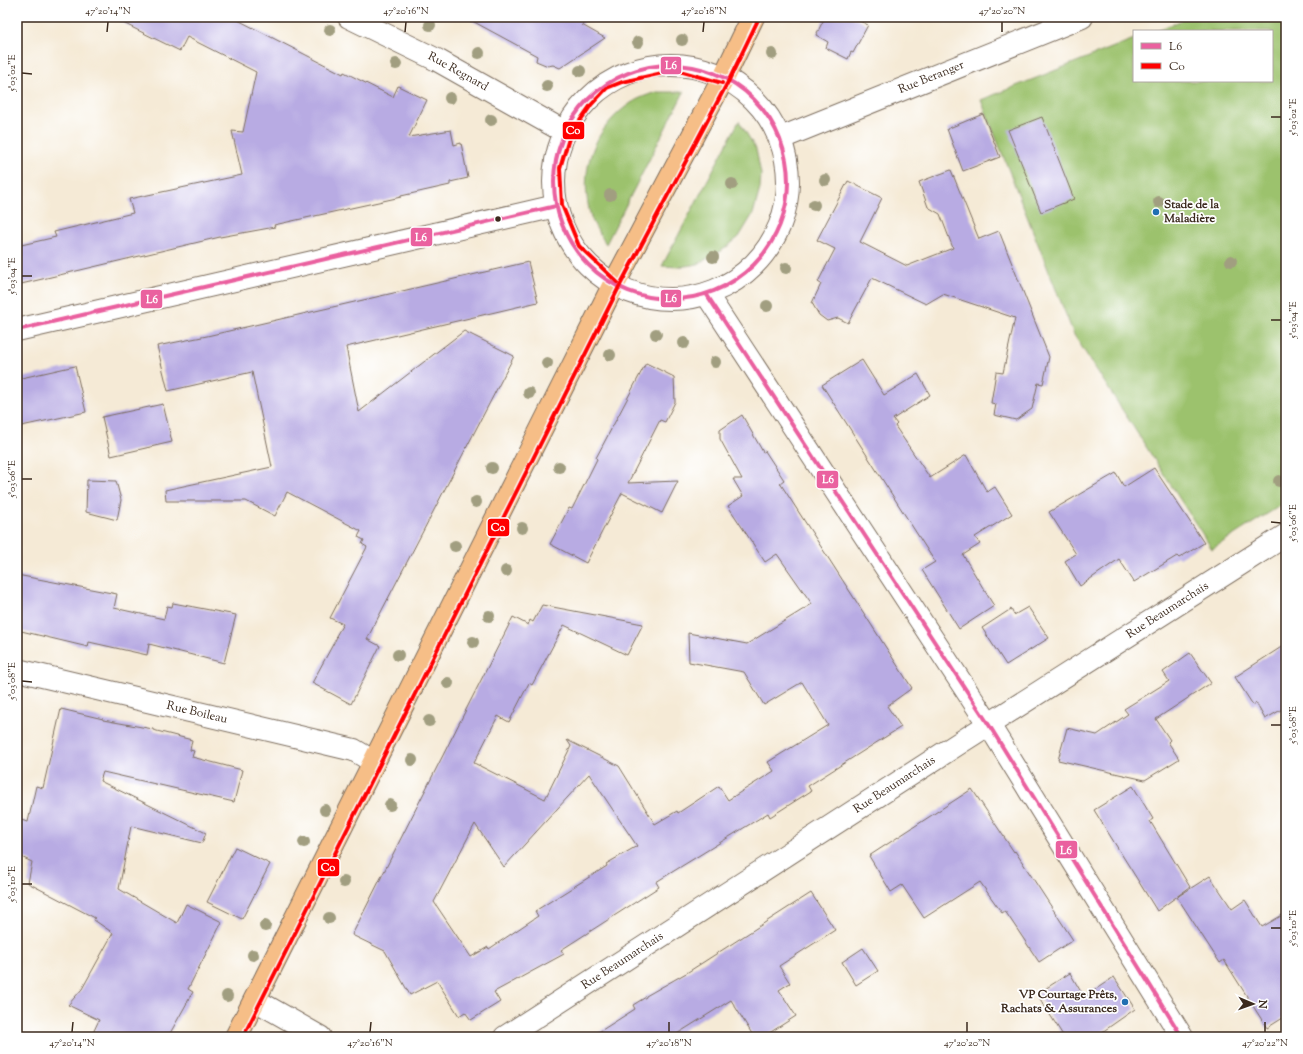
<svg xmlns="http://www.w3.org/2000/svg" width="1303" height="1054" font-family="'Sorts Mill Goudy',serif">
  <rect width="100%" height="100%" fill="#fff"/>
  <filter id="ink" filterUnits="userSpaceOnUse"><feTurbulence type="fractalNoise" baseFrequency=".025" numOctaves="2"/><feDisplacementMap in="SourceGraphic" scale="8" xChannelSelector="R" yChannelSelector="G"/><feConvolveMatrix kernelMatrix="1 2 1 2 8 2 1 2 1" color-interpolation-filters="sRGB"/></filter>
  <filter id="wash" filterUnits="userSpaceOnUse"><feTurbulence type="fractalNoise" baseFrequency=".012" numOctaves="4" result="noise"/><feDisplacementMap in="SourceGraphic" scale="16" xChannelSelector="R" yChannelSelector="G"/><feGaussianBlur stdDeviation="0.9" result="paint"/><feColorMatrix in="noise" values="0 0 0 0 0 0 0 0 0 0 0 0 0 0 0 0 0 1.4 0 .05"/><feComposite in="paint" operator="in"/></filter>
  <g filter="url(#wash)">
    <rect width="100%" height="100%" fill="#f5ead6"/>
    <!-- green -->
    <path fill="#9cc26d" stroke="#6c7646" d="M1190,17h96v485l-74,47 -138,-214 -93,-235 153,-61v42h138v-50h-117z
      M656,92h28l-78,152c-5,-8 -12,-18 -15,-27 -13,-44 1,-88 40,-114 7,-5 17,-8 25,-11z
      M739,121l17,28 5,25 -1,15 -7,25 -14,23 -15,12 -26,15 -19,3 -17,-1z"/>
    <g id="blocks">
      <!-- building -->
      <path fill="#b8abe3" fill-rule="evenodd" d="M111,17h121l111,57 1,-2 49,25 5,-11 29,14 -18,37 42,-7 3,15 7,-2 7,35 -18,4v3l-49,11v1l-127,28 1,2 -55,10 -203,48v-39l39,-9 -2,-5 79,-19 -4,-14 113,-24 -10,-44 11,1 13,-60 -69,-35 -7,14z
        M465,17h121l-4,8 23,13 -45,30 -7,-3 -5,1 -12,-5 1,-5z
        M825,17h27l16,8 -15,28 -2,-1 -3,7 -22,-11 2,-6 -12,-7z
        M983,114l17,43 -37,14 -16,-42z
        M1042,117l32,82 -33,13 -33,-82z
        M951,170l28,69 20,-8 50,126 -6,27 -5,-1 -6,26 -16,11 -22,-5 2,-11 -5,-1 5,-31 7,1 12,-55 -72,-24 -17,10 -54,-26 -24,45 -10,-5 -11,3 -8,-6 -7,-12 9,-19 -3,-2 17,-33 -18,-9 31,-59 34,17 -22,44 47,24 46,-18 -13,-34 -12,-7 -9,-25z
        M528,262l10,40 -192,45 13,65 105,-81 50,25 -147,283 13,7 -29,58 -39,-21 25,-46 -1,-1 7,-12 -13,-6 37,-71 -5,-3 2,-4 -6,-3 3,-6 -74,-39 -12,24 -29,-15h-80l-1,-11 107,-23 -20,-95 -84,19 -11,-45 50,-10z
        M862,360l22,35 34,-21 12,21 -37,24 4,5 -2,2 35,52 36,-23 21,37 8,-5 17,27 -37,23 5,7 -17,11 31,51 -35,23 -37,-59 13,-8 -113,-177z
        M646,363l28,14 1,25 -10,20 -5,-2 -32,63 50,-2 -16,32 -40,-20 -36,70 -36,-19 19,-36 3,1 25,-50 -1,-1z
        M75,366l11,46 -69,15v-48z
        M163,404l9,38 -61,14 -9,-39z
        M742,415l21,37 2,-1 19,29 -4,3 132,205 -25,18 14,21 -93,59 3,5 -41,26 -2,-4 -112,69 3,5 -98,63 3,4 -70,38 6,10 -29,18 -6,-8 -6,4 -22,-35 -27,14 -25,-44 -33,-16 161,-318 15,8 2,-5 3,2 9,-17 101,19 -16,31 -63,-30 -32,60 -3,-2 -20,39 -11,-6 -24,47 71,36 26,-53 -4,-6 52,26 36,58 22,-13 1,2 41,-27 9,14 46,-29 -6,-9 60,-37 -26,-43 -38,23 -20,-33 -55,-10 -1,-29 59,11 65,-40 -35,-50 -12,8 -37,-56 15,-10 -10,-17h9l-22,-40v-9zM589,774l48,72 -31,18 1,2 -72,45 3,5 -49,33 -1,-2 -17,10 -37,-55 41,-78 29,43z
        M1154,468l50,75 -25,15 -2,-2 -43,26 -15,-23 -39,27 -15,-25 11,-7 -27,-42 67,-39 8,14z
        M87,480l29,1 5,19 -4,20 -31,-8z
        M17,575l100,19 -3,14 50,11 3,-13 5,1 1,-4 63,12 -12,48 -75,-19 -2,11 -58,-13 -1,5 -71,-17z
        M1028,607l21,31 -43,27 -24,-37 29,-19 3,6z
        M1286,644v63l-21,12 -9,-16 -3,2 -18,-28z
        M1190,653l21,30 -55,36 14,21 -2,2 11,17 -34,21 -87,-20 9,-32 30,7 31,-21 -4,-5 45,-28 -6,-9z
        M61,709l42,10v1l50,9v1l39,10 -2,10 4,1 -2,6 50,13 -8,32 -131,-30 -3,9 106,52 -4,10 -71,-17 -12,63 58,34 9,-19 36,18 -34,67 5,3 -25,45h-77l8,-17 -31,-15 14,-16 31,-56 -19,-13 1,-2 -67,-35 4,-21 -15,-7v-36l11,3 8,-36 7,2z
        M1133,786l20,33 -3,2 40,66 -33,24 -63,-101z
        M972,789l42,63 1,-1 58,89 -34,22 -34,-51 -3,2 -22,-31 -56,36 -22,-33 -11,7 -22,-36z
        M235,847l35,17 -28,55 -35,-17z
        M1210,876l22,33 13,-9 17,27 24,-14v103l-19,12 -43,-68 -4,3 -43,-66z
        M811,893l24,37 -56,36 11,17 -11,7 17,26 -33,21h-9l-23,-37 -59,37h-81l44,-28 -2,-4 13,-8v-1l42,-24z
        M863,948l15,23 -22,14 -14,-23z
        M1070,973l14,24 30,-20 21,32 -40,28h-31l-27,-43z"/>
    </g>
  </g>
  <g filter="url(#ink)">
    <use href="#blocks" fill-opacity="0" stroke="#7c6d5e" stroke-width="1"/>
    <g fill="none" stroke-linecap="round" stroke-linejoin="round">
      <defs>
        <g id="street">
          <path id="s1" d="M349,17l88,43 128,72"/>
          <circle cx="671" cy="182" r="117"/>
          <path id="s2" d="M781,138l301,-121"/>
          <path d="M707,295l282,430 193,312"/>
          <path d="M17,330l539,-124"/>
          <path id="s3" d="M17,670l337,80 20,12"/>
          <path d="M255,1000l65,37"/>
          <path id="s4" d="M505,1037l456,-295 325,-207"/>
        </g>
        <path id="primary" d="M236,1037l377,-751 111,-209 29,-60"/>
      </defs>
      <!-- street casing -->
      <use href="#street" stroke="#7c6d5e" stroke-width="24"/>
      <!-- primary casing -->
      <use href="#primary" stroke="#7c6d5e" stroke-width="24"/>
      <!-- street -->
      <use href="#street" stroke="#fff" stroke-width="22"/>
      <!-- primary -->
      <use href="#primary" stroke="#f6be87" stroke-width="22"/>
      <defs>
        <path id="bus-1" d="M554 182a117 117 0 1 1 234 0a117 117 0 1 1-234 0Z
          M707,295l282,430 193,312
          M17,330l539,-124"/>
        <path id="bus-2" d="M617,282l-38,-36 -17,-41 -2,-37 10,-33 21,-30 16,-17 15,-6 54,-12 46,13
          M243,1037l375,-748 111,-209 29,-60"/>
      </defs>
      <!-- bus-1 casing -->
      <use href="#bus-1" stroke="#fff" stroke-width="7"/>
      <!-- bus-2 casing -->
      <use href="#bus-2" stroke="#fff" stroke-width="7"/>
      <!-- bus-1 -->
      <use href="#bus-1" stroke="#ea619f" stroke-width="4"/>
      <!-- bus-2 -->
      <use href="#bus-2" stroke="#f00" stroke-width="4"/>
    </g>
    <!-- trees -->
    <g fill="#a19e80">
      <circle cx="430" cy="25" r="6"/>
      <circle cx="330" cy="30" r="6"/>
      <circle cx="682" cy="40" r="6"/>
      <circle cx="638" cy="42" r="6"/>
      <circle cx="479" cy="53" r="6"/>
      <circle cx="772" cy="54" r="6"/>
      <circle cx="396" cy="64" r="6"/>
      <circle cx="580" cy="71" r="6"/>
      <circle cx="547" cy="86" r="6"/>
      <circle cx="450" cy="98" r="6"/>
      <circle cx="491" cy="120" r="6"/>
      <circle cx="825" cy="180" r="6"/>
      <circle cx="732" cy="184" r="6"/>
      <circle cx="610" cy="195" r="6"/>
      <circle cx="1159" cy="202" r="6"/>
      <circle cx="814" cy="205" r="6"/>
      <circle cx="713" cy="257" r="6"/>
      <circle cx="1231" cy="261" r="6"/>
      <circle cx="786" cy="268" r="6"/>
      <circle cx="767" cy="306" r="6"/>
      <circle cx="656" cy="334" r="6"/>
      <circle cx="684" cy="343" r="6"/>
      <circle cx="610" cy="355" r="6"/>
      <circle cx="715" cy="362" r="6"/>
      <circle cx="547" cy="363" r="6"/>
      <circle cx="529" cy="393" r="6"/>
      <circle cx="559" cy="467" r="6"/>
      <circle cx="492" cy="468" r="6"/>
      <circle cx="1279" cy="481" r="6"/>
      <circle cx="476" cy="502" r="6"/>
      <circle cx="522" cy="528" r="6"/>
      <circle cx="455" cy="546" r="6"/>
      <circle cx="506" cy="571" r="6"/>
      <circle cx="489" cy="616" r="6"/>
      <circle cx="473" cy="642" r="6"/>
      <circle cx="398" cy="655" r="6"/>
      <circle cx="448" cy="683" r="6"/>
      <circle cx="429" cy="721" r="6"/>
      <circle cx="412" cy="760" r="6"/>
      <circle cx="390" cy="805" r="6"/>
      <circle cx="325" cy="810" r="6"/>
      <circle cx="304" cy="842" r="6"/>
      <circle cx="344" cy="882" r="6"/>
      <circle cx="329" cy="918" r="6"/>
      <circle cx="265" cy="926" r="6"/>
      <circle cx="253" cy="955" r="6"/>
      <circle cx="227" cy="996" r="6"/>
    </g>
  </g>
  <!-- ticks -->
  <path fill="none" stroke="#3b2a1e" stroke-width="1.5" d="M107,32l1,-10M405,32l1,-10M703,32l1,-10M1002,32v-10M22,73l10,1M1271,117h10M22,276h10M1271,320h10M22,479h10M1271,522l10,1M22,681l10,1M1271,725h10M22,884h10M1271,928h10M72,1032l1,-10M370,1032l1,-10M669,1032v-10M967,1032v-10M1265,1032v-10"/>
  <!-- markers -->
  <g fill="#1f6fb2" stroke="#fff" stroke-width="1.5">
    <circle cx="1156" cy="212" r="4"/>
    <circle cx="1125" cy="1002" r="4"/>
  </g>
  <circle fill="#3b2a1e" stroke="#fff" stroke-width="1.5" cx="498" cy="219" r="3.5"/>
  <g text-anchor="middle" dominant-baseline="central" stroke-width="3.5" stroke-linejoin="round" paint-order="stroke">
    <!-- street labels -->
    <g font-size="12" fill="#3b2a1e" stroke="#fff">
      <text stroke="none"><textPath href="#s1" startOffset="122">Rue Regnard</textPath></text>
      <text stroke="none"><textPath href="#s2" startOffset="162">Rue Beranger</textPath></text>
      <text stroke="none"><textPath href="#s4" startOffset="788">Rue Beaumarchais</textPath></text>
      <text stroke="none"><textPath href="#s3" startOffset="185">Rue Boileau</textPath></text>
      <text stroke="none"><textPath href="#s4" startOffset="464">Rue Beaumarchais</textPath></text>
      <text stroke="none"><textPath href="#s4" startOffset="140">Rue Beaumarchais</textPath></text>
    </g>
    <!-- poi labels -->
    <g font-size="12" font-weight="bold" fill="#3b2a1e" stroke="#fff" text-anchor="start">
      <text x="1164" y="205">Stade de la<tspan x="1164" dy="14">Maladière</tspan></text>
      <text x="1117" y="995" text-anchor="end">VP Courtage Prêts,<tspan x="1117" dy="14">Rachats &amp; Assurances</tspan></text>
    </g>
  </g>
  <g stroke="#fff" stroke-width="1.5">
    <rect x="660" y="56" width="22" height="19" rx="4" fill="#ea619f"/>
    <rect x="562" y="121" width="23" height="19" rx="4" fill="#f00"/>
    <rect x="410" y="227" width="23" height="20" rx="4" fill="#ea619f"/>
    <rect x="660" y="289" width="22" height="19" rx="4" fill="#ea619f"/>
    <rect x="140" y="289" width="23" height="20" rx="4" fill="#ea619f"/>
    <rect x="816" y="470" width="23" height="19" rx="4" fill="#ea619f"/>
    <rect x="487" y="518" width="23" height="19" rx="4" fill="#f00"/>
    <rect x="1055" y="840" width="23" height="19" rx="4" fill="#ea619f"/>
    <rect x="317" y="858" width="23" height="19" rx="4" fill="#f00"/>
  </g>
  <g font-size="11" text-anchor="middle" font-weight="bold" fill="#fff">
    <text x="671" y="69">L6</text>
    <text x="573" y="134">Co</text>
    <text x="421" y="241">L6</text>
    <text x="671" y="302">L6</text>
    <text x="152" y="303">L6</text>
    <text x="828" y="483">L6</text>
    <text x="498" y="531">Co</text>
    <text x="1066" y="854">L6</text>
    <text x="328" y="871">Co</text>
  </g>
  <!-- margin -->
  <rect width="1303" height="1054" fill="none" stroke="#fff" stroke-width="44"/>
  <!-- legend -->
  <rect x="1133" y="30" width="140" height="52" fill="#ffffff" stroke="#b1aaa5"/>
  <rect x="1141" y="43" width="20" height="6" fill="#ea619f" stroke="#b1aaa5"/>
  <text x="1169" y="50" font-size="12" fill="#3b2a1e">L6</text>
  <rect x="1141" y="63" width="20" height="6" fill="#ff0000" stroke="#b1aaa5"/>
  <text x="1169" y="70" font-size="12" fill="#3b2a1e">Co</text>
  <!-- north arrow -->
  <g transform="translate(1253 1004) rotate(92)" stroke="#ffffff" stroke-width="3" paint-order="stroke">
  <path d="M0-3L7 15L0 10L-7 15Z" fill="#3b2a1e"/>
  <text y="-6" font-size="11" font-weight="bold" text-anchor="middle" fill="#3b2a1e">N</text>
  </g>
  <rect x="22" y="22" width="1259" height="1010" fill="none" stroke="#3b2a1e" stroke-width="1.5"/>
  <g font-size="10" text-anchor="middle" fill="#3b2a1e">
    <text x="108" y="14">47°20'14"N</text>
    <text x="406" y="14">47°20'16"N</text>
    <text x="704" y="14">47°20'18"N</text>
    <text x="1002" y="14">47°20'20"N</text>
    <text transform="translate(11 73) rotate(-90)" y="4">5°03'02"E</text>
    <text transform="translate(1292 117) rotate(-90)" y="4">5°03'02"E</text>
    <text transform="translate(11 276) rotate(-90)" y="4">5°03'04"E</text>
    <text transform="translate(1292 320) rotate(-90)" y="4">5°03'04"E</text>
    <text transform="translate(11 479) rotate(-90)" y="4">5°03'06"E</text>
    <text transform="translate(1292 523) rotate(-90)" y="4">5°03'06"E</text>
    <text transform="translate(11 681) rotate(-90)" y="4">5°03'08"E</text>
    <text transform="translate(1292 725) rotate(-90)" y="4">5°03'08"E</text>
    <text transform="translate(11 884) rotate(-90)" y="4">5°03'10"E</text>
    <text transform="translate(1292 928) rotate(-90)" y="4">5°03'10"E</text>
    <text x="72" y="1046">47°20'14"N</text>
    <text x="370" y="1046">47°20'16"N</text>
    <text x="669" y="1046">47°20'18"N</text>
    <text x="967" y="1046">47°20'20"N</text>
    <text x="1265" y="1046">47°20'22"N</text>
  </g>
</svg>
